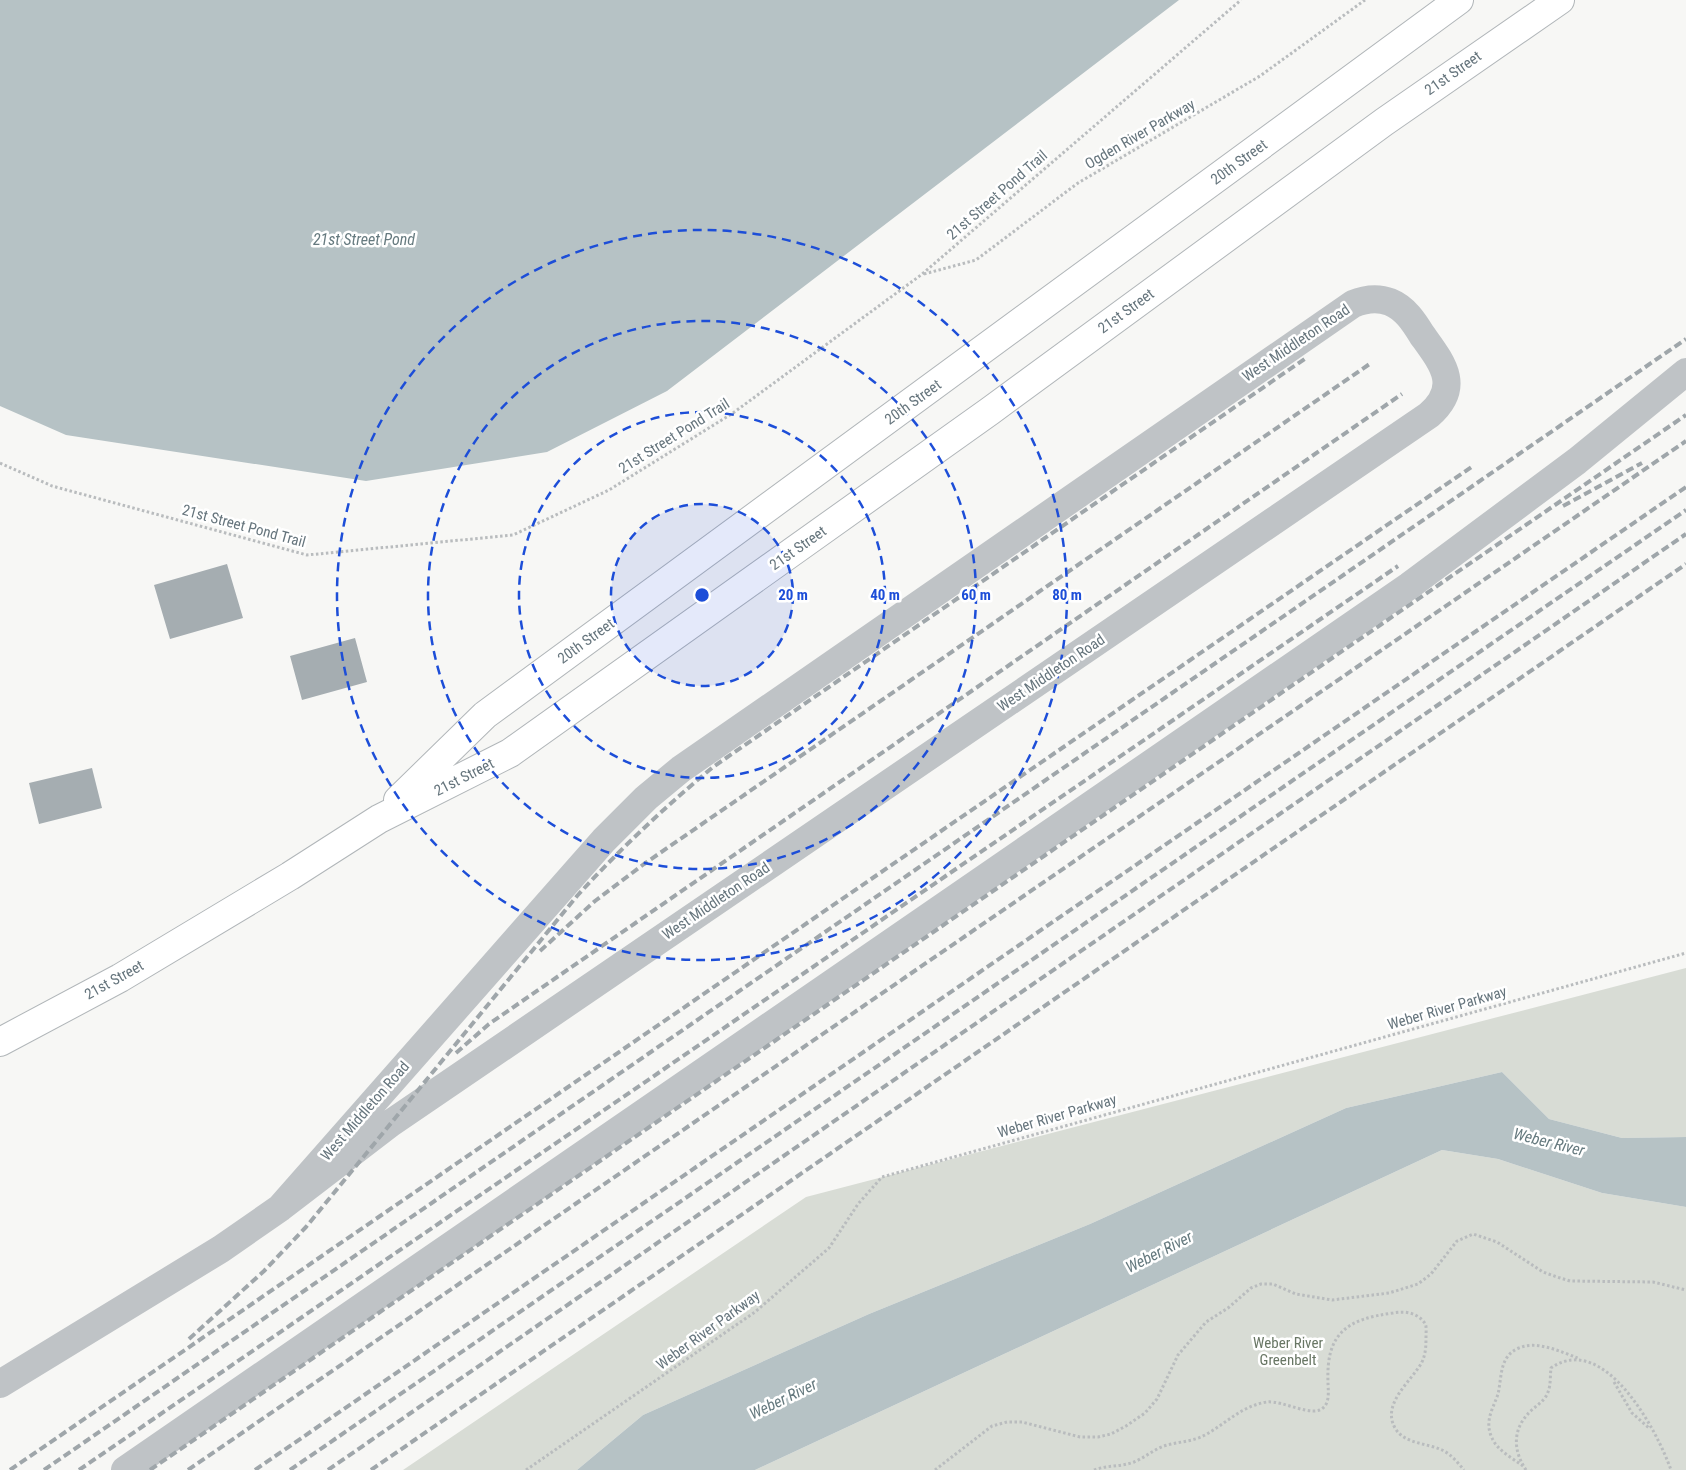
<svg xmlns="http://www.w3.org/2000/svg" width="1686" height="1470" font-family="'Roboto Condensed',sans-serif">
  <rect width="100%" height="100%" fill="#f7f7f5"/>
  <!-- green -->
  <path fill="#d8dcd5" d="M1686,968v169l-64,1 -73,-19 -47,-47 -156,36 -256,116 -221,90 -226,101 -66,55h-174l403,-273z
    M1442,1150l56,9 104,34 84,14v263h-931z"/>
  <!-- water -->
  <path fill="#b6c2c5" d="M0,0h1179l-512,391 -120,61 -181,29 -300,-46 -66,-29z
    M1502,1072l47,47 73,19 64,-1v70l-84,-14 -104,-34 -56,-9 -687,320h-178l66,-55 226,-101 221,-90 256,-116z"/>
  <!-- building -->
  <path fill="#a5adb1" d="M227,564l16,54 -73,21 -16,-54z
    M355,638l12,44 -65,18 -12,-44z
    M92,768l10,40 -63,16 -10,-41z"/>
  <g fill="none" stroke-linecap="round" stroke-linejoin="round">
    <defs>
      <path id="major" d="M398,800l87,-85 974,-715
        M0,1042l120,-64 170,-102 89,-57 131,-66 480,-342 394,-289 176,-122"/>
    </defs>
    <!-- major casing -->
    <use href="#major" stroke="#b1b6b9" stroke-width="30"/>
    <!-- path -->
    <path stroke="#b9bcbe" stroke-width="3" stroke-dasharray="2.5 2.5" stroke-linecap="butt" d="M924,274l52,-14 102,-77 182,-107 105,-76
      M0,463l52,23 255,69 206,-20 96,-45 124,-77 188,-138 320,-275
      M1614,1382l18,31 17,15
      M1523,1466c-11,-8 -26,-16 -31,-28 -8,-17 1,-29 6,-44 4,-17 1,-38 21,-46 18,-8 42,4 59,10
      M526,1470l229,-158 74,-64 29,-44 24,-27 804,-224
      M935,1470l57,-44 15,-4h15l58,15h18l13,-3 15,-8 19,-13 12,-14 21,-44 28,-33 22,-14 23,-20 10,-4h12l23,10 36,6 57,-7 29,-9 13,-10 26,-33 16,-7 24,8 46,30 14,5 13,4 83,1 33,8
      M1094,1470c13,-5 27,-3 40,-8 10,-4 19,-12 30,-16 12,-4 25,-4 37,-9 23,-11 39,-31 66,-35 16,-2 47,17 57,5 6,-6 4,-18 4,-25 -2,-49 19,-63 65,-69 11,-2 23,-1 31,9 3,3 2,9 2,14 0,9 0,17 -4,26 -10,19 -41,41 -27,66 9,16 32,15 47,22 9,4 16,13 22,20
      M1526,1470c-12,-18 -14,-38 1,-55 6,-8 18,-13 21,-23 3,-7 2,-17 3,-24 53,-37 106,62 120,102"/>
    <!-- minor -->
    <path stroke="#bfc3c6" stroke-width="28" d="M0,1384l221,-135 59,-41 111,-85 1038,-708c33,-29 13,-52 -7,-80 -8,-13 -17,-27 -32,-33 -13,-5 -25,-3 -37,2l-672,465 -35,29 -42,42 -324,368
      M125,1470l1284,-884 168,-125 109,-89"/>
    <!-- major -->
    <use href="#major" stroke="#fff" stroke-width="28"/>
    <!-- rail -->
    <path stroke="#9fa6aa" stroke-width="4" stroke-dasharray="8 4" stroke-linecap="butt" d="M1563,506l79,-43
      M540,951l55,-50 49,-37 727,-501
      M456,1053l33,-29 913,-630
      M189,1339l75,-68 42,-44 271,-331c43,-47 88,-89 136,-129l593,-409
      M10,1470l1463,-1004
      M44,1470l1642,-1131
      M79,1470l1319,-904
      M150,1470l1536,-1055
      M188,1470l1498,-1029
      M255,1470l1431,-983
      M290,1470l1396,-960
      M328,1470l1358,-936
      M371,1470l1315,-906"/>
  </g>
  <!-- distance rings -->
  <circle cx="702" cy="595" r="91" fill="#1d4ed8" fill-opacity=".12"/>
  <g fill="none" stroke="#1d4ed8" stroke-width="2.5" stroke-dasharray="9 6">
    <circle cx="702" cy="595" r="91"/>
    <circle cx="702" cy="595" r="183"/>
    <circle cx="702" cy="595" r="274"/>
    <circle cx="702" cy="595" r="365"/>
  </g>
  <g text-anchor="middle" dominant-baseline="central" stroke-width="5" stroke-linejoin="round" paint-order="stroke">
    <!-- street labels -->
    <g font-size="15" fill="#66757d" stroke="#fff">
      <text transform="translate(1453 73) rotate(-35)">21st Street</text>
      <text transform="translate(1140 134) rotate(-30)">Ogden River Parkway</text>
      <text transform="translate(1239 162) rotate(-36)">20th Street</text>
      <text transform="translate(997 195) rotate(-41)">21st Street Pond Trail</text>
      <text transform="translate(1126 311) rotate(-36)">21st Street</text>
      <text transform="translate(1296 343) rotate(-34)">West Middleton Road</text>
      <text transform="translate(913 402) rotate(-36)">20th Street</text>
      <text transform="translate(674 436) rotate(-32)">21st Street Pond Trail</text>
      <text transform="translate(244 526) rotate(15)">21st Street Pond Trail</text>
      <text transform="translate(798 548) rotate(-35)">21st Street</text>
      <text transform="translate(586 641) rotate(-36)">20th Street</text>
      <text transform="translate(1051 673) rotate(-34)">West Middleton Road</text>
      <text transform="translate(464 777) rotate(-27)">21st Street</text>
      <text transform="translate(716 901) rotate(-34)">West Middleton Road</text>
      <text transform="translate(114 980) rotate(-29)">21st Street</text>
      <text transform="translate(1447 1008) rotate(-16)">Weber River Parkway</text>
      <text transform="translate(365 1111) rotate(-49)">West Middleton Road</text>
      <text transform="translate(1057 1116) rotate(-16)">Weber River Parkway</text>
      <text transform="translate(708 1330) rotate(-36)">Weber River Parkway</text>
    </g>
    <!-- park labels -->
    <g font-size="15" fill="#687664" stroke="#fff">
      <text x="1288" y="1343">Weber River<tspan x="1288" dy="17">Greenbelt</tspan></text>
    </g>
    <!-- water labels -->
    <g font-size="16" font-style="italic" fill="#667a7f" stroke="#fff">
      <text x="364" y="239">21st Street Pond</text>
      <text transform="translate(1549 1142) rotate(14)">Weber River</text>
      <text transform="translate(1159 1252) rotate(-27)">Weber River</text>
      <text transform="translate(783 1399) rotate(-26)">Weber River</text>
    </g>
  </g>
  <circle cx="702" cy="595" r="8" fill="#1d4ed8" stroke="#fff" stroke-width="2.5"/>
  <g font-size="15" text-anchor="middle" font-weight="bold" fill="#1d4ed8" stroke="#fff" stroke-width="5" stroke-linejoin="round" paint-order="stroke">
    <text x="793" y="600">20 m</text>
    <text x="885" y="600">40 m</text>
    <text x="976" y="600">60 m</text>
    <text x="1067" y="600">80 m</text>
  </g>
</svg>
